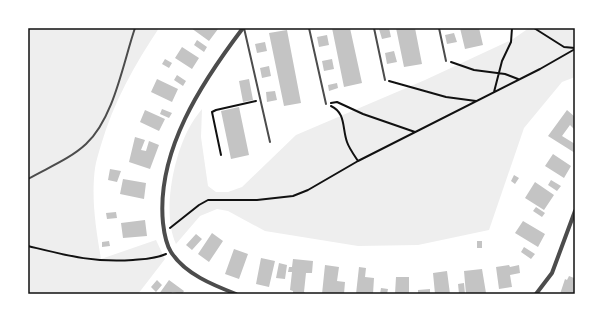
<svg xmlns="http://www.w3.org/2000/svg" width="603" height="322" font-family="'Noto Sans',sans-serif">
  <rect width="100%" height="100%" fill="#fff"/>
  <!-- green -->
  <path fill="#eee" d="M28,28h131c-24,36 -46,75 -58,117 -2,7 -5,16 -6,23 -4,31 1,61 6,91l55,-19 9,19 -27,35h-110z
    M529,28h46v49l-13,5 -38,46 -35,102 -71,15 -60,1 -93,-15 -37,-20 -11,-2 -17,7 -24,28c-14,-30 -3,-85 12,-114 4,-8 9,-15 14,-21l-1,28 7,49 8,6h12l14,-5 54,-52 129,-55 88,-41z"/>
  <!-- building -->
  <path fill="#c4c4c4" d="M191,28h27v1l-9,12z
    M332,28h18l12,55 -18,4z
    M385,28h4l2,9 -9,2 -3,-10z
    M396,28h19l7,36 -18,3z
    M460,28h19l4,17 -18,4z
    M287,30l14,73 -17,3 -15,-73z
    M454,33l3,9 -10,2 -2,-9z
    M327,35l2,10 -10,2 -2,-10z
    M197,40l10,7 -3,5 -10,-7z
    M265,42l2,9 -10,2 -2,-9z
    M182,47l17,11 -7,11 -17,-11z
    M394,51l3,11 -10,2 -2,-11z
    M165,59l7,4 -3,5 -7,-4z
    M332,59l2,10 -10,2 -2,-10z
    M269,66l2,10 -9,2 -2,-10z
    M177,75l9,6 -3,5 -9,-6z
    M157,79l21,10 -6,13 -21,-10z
    M249,79l4,21 -10,2 -4,-21z
    M337,83l1,5 -9,3 -1,-6z
    M275,91l2,9 -10,2 -1,-10z
    M239,107l10,48 -18,4 -10,-48z
    M162,109l10,4 -3,5 -9,-4z
    M145,110l20,9 -6,12 -19,-9z
    M567,110l8,7v13l-5,-5 -8,11 13,8v9l-27,-17z
    M135,137l10,3 -4,10 5,1 3,-10 10,4 -9,24 -21,-7z
    M553,154l18,12 -7,12 -19,-12z
    M110,169l11,2 -4,11 -9,-2z
    M514,175l5,3 -4,6 -4,-3z
    M123,179l23,4 -2,16 -24,-5z
    M551,180l10,6 -4,5 -9,-6z
    M535,182l19,13 -10,15 -19,-12z
    M536,207l9,6 -3,4 -9,-6z
    M116,212l1,6 -10,1 -1,-6z
    M145,220l2,16 -24,2 -2,-15z
    M523,221l22,13 -7,13 -23,-14z
    M212,233l11,8 -14,21 -11,-8z
    M196,234l6,5 -10,11 -6,-5z
    M109,241l1,5 -8,1v-5z
    M477,241h5v7h-5z
    M524,247l11,7 -4,5 -10,-7z
    M234,249l14,5 -9,25 -14,-5z
    M261,258l14,3 -6,26 -13,-3z
    M293,259l20,2 -1,12h-6l-2,19 3,2h-14v-3l-3,-1 2,-18h-4l1,-5h3z
    M279,263l8,2 -2,14 -9,-1z
    M325,265l14,2 -2,14 8,1 -1,12h-22z
    M509,265l1,2 9,-2 1,8 -10,2 2,12 -13,2 -3,-22z
    M359,267l7,1 -1,9 9,1 -1,16h-17z
    M482,269l4,24 -20,1 -2,-23z
    M447,271l3,23h-15l-2,-21z
    M575,275v19h-15l5,-15 2,1 2,-4 5,2z
    M396,277h13v17h-14z
    M157,280l5,5 -6,7 -5,-5z
    M169,280l15,11 -2,3 -10,-2 -1,2h-12z
    M464,283l1,11h-6l-1,-10z
    M381,288l7,1 -1,5h-7z
    M430,289v5h-12v-4z"/>
  <g fill="none" stroke-linecap="round" stroke-linejoin="round">
    <!-- path -->
    <path stroke="#111" stroke-width="2" d="M534,28l30,19 11,1
      M451,62l23,8 31,4 13,5
      M389,81l57,16 30,4
      M494,92l8,-31 9,-19 1,-14
      M331,103l6,-1 26,12 52,18
      M331,106c15,7 11,22 16,36 2,6 7,13 11,19
      M221,155l-9,-43 4,-2 40,-9
      M170,228l29,-23 9,-5h49l36,-4 15,-6 50,-29 182,-92 35,-20
      M28,246c37,9 65,17 105,14 12,-1 22,-1 33,-6"/>
    <!-- service -->
    <path stroke="#4c4c4c" stroke-width="2" d="M244,28l26,114
      M309,28l17,76
      M374,28l11,52
      M439,28l7,33
      M28,179c19,-11 42,-20 58,-35 28,-26 37,-81 49,-116"/>
    <!-- minor -->
    <path stroke="#4c4c4c" stroke-width="4" d="M236,294c-23,-9 -51,-20 -65,-42 -5,-8 -7,-20 -8,-29 -7,-72 39,-141 80,-195
      M536,294l16,-21 23,-62"/>
  </g>
  <!-- border -->
  <rect width="603" height="322" fill="none" stroke="#ffffff" stroke-width="58"/>
  <rect x="29" y="29" width="545" height="264" fill="none" stroke="#111" stroke-width="1.5"/>
</svg>
